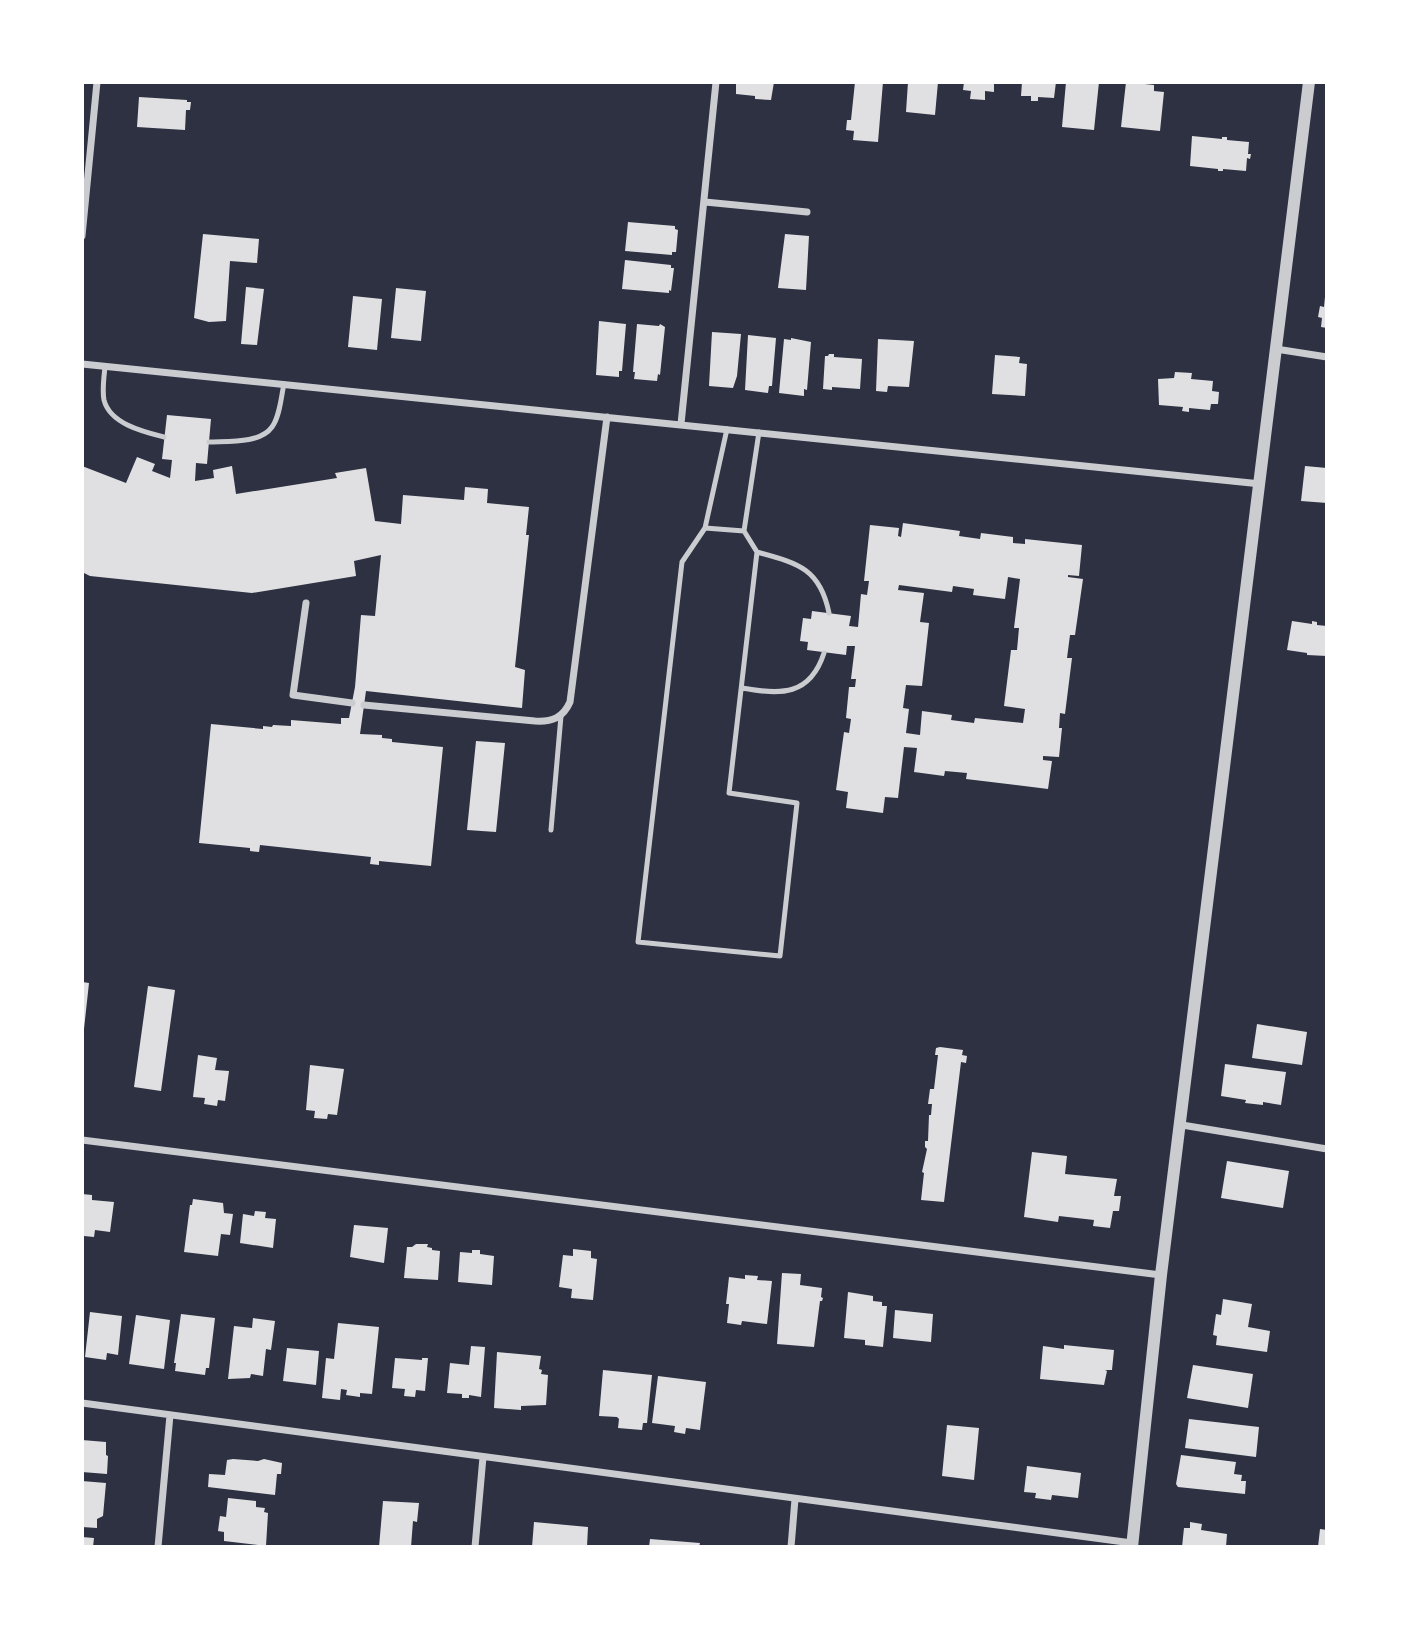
<svg xmlns="http://www.w3.org/2000/svg" width="1409" height="1629" font-family="Lora,serif">
  <rect width="100%" height="100%" fill="#2d3142"/>
  <!-- building -->
  <path fill="#e0e0e3" fill-rule="evenodd" d="M736,82h38l-3,18 -16,-1v-3l-19,-2z
    M855,82h28l-5,60 -25,-2 1,-9 -8,-1 1,-10h4z
    M908,82h30l-3,33 -29,-3z
    M964,82h30v10l-9,-1v9l-15,-1 1,-8 -8,-1z
    M1022,82h34l-2,16 -16,-1v4h-7v-5h-10z
    M1066,82h33l-5,48 -32,-3z
    M1126,82l28,3v6l10,1 -4,39 -39,-4z
    M139,97l48,3v2h4l-1,8h-4l-1,20 -48,-3z
    M1192,136l30,3v-2h5v3l22,2 -1,12h3l-1,5 -3,-1 -1,13 -23,-2v2h-5v-2l-28,-3z
    M628,222l47,4v3l3,1 -2,22h-4v3l-47,-4z
    M203,234l56,5 -2,24 -27,-2 -4,60 -17,1 -15,-4z
    M785,234l24,2 -3,54 -28,-2z
    M625,260l46,5v3h3l-3,23 -2,-1v3l-47,-4z
    M246,287l18,2 -7,56 -16,-1z
    M396,288l30,3 -5,50 -30,-3z
    M353,296l29,3 -5,51 -29,-3z
    M1325,297h2v31l-6,-1 1,-9 -4,-1 2,-11 4,1z
    M599,321l27,3 -4,47h-3v6l-23,-2z
    M637,324l22,2 1,-2 5,3 -5,48 -2,-1 -1,7 -23,-2 1,-7h-2z
    M712,332l29,2 -4,42 -4,12 -24,-2z
    M748,335l28,3 -4,48h-3l-1,7 -23,-3z
    M791,338l20,4 -4,48 -3,-1v7l-25,-3 5,-54 7,1z
    M878,339l36,2 -5,46 -21,-1 -1,6 -11,-1z
    M829,354h5v3l28,2 -2,30 -28,-2v3l-9,-1 2,-33h3z
    M995,355l25,2 -1,6 8,1 -2,32 -33,-2z
    M1175,372l17,1 -1,6 22,2 -1,10 7,1 -1,12h-7l-1,6 -21,-2v4l-7,-1 1,-4 -24,-2 -1,-26 16,-1z
    M167,415l44,4 -4,45 -11,-1 -1,18 19,-3 -1,-8 19,-4 4,28 101,-16 -2,-5 31,-5 9,53 26,3 2,-29 61,5 1,-13 23,2 -1,14 42,4 -3,28h3l-14,132 10,3 -3,38 -156,-17 -6,43 22,1v3l10,1v3l51,5 -12,119 -52,-5v4l-9,-1 1,-7 -111,-12 -1,7 -9,-1v-3l-51,-5 12,-119 52,5v-3l9,1 1,-2 18,1v-6l50,4v-6h8l6,-31 6,-72 14,1 6,-61 -27,6 2,15 -104,17 -162,-17 -8,-4v-106l44,17 11,-26 18,7 -3,7 18,7 2,-18 -10,-1z
    M1305,466l22,2v35l-26,-2z
    M903,523l57,8 -1,5 21,3 1,-6 32,4v6l12,1v-5l57,6 -3,31 -11,-1v2l15,2 -8,56h-5l-3,23h5l-7,56 -5,-1 -1,15h3l-3,29 -16,-1v4l9,1 -4,28 -82,-10 1,-6 -22,-2 -1,5 -30,-4 3,-24 -13,-1 -6,51 -13,-1 -2,16 -37,-5 2,-16 -12,-2 8,-58 5,1 2,-14 -5,-1 3,-31h6l1,-8h-5l4,-33h-8l-1,9 -39,-5 1,-8 -8,-1 3,-23 8,1 1,-8 39,5 -2,10 9,1 3,-33 6,1 2,-14h-5l6,-56 29,3 -1,8 3,1zM1008,577l12,2 -6,49h5l-2,22h-6l-7,56 21,3 -2,14 -48,-5 -1,5 -23,-3 1,-5 -30,-4 -2,24 -14,-2 3,-24 -6,-1 3,-23 16,1 7,-63 -9,-1 4,-29 -26,-3 1,-5 53,7 1,-6 21,3 -1,6 32,4z
    M1292,621l20,3v-3l5,1v3l10,1v30l-20,-1v-2l-20,-3z
    M476,741l29,2 -9,89 -29,-2z
    M82,982l7,1 -5,46h-2z
    M148,986l27,4 -14,101 -27,-4z
    M1257,1024l50,8 -5,33 -50,-7z
    M940,1047l23,3 -1,5 5,1 -1,7 -5,-1 -17,140 -23,-2 3,-27 -2,-1 5,-23 -2,-2v-6h3l1,-26h2l1,-11h-4l2,-15h4l4,-34h-3l1,-7z
    M198,1055l19,3 -2,12 14,1 -4,30 -7,-1 -1,6 -13,-2 1,-6 -12,-1z
    M1225,1064l61,8 -5,33 -18,-3v3l-18,-2 1,-3 -25,-4z
    M310,1065l34,4 -7,46 -9,-1 -1,5 -13,-1 1,-7 -9,-1z
    M1032,1152l35,4 -2,18 52,5 -3,17h7l-2,15h-6l-3,17 -17,-2 1,-6 -35,-4 -1,6 -34,-5z
    M1227,1161l62,10 -6,37 -62,-10z
    M82,1194l10,1v5l22,2 -4,30 -15,-2 -1,7 -10,-1z
    M193,1199l30,4 1,10 9,1 -3,21 -9,-1 -3,22 -34,-4 6,-47h2z
    M255,1211l11,1 -1,6 11,1 -3,29 -33,-5 3,-29 11,2z
    M354,1225l34,3 -4,35 -34,-6z
    M416,1244h12l-1,3 5,1v2l8,1 -2,29 -34,-2 3,-31h5z
    M573,1249l18,2v7l6,1 -4,41 -22,-2 1,-9 -13,-2 4,-32 10,1z
    M472,1250h8v4l14,2 -2,29 -34,-3 2,-30 12,1z
    M782,1273l19,1 -1,11 22,3 -1,9 2,1 -1,3h-2l-6,46 -37,-3z
    M745,1275l13,1 -1,4 15,1 -5,43 -25,-3 -1,4 -14,-2 2,-19h-3l3,-27 16,2z
    M848,1292l25,4v5l9,1v4h5l-4,41 -18,-2v-5l-21,-2z
    M1223,1299l29,5 -4,23 22,4 -3,21 -51,-7 1,-9 -4,-1 3,-21 5,1z
    M895,1310l38,4 -2,28 -38,-4z
    M90,1312l32,4 -4,39 -11,-2 -1,7 -21,-3z
    M181,1314l34,4 -6,50h-3l-1,7 -30,-4 1,-8h-2z
    M136,1315l34,5 -6,49 -35,-5z
    M253,1318l22,3 -4,29 -5,-1 -3,27 -12,-2 -1,4 -22,1 6,-53 18,2z
    M338,1323l41,4 -7,67 -12,-1v4l-14,-2 1,-5 -6,-1 -1,11 -18,-2 4,-40 8,1z
    M1064,1345l50,5 -2,20h-7l2,1 -3,14 -64,-6 3,-33 21,3z
    M471,1346l14,1 -4,50 -12,-2v3h-7v-4l-15,-1 3,-30 19,2z
    M287,1348l32,3 -3,34 -33,-4z
    M497,1352l44,4 -2,13 3,1 -1,4 7,1 -2,30 -25,1v4l-27,-2z
    M395,1358l27,2v-2h6l-3,33 -9,-1 -1,7 -11,-1 1,-7 -13,-1z
    M1193,1365l60,9 -5,34 -61,-10z
    M603,1370l49,5 -5,48h-4l-1,7 -24,-2 1,-9 -2,-2 -18,-1z
    M658,1376l48,6 -6,48 -14,-2 -1,6 -11,-2 1,-6 -23,-3z
    M1189,1419l70,8 -3,30 -71,-9z
    M947,1425l32,3 -5,52 -32,-4z
    M82,1440l24,2v13l2,1 -1,18 -25,-2z
    M1181,1455l55,7 -2,12 8,1 -1,6h5l-1,13 -67,-7 -2,-3z
    M233,1459l25,2 6,-2 18,4 -1,11h-4l-2,21 -67,-8 1,-13 16,1 2,-15z
    M1027,1466l54,7 -3,25 -26,-3 -1,5 -16,-2 1,-5 -12,-1z
    M82,1481l24,2 -3,33 -6,3v9l-15,-1z
    M228,1498l28,3v6l9,1 -1,4 4,1 -2,33 -42,-5v-9l-6,-1 2,-15 6,1z
    M383,1501l36,2 -2,19 -4,-1 -2,26h-32z
    M534,1522l54,5 -1,20h-55z
    M1190,1522l12,2 -1,6 26,4 -1,13h-44l2,-19h6z
    M1320,1529l7,1v17h-9z
    M82,1537l12,1 -1,9h-11z
    M650,1539l50,4 -1,4h-50z"/>
  <g fill="none" stroke-linecap="round" stroke-linejoin="round">
    <!-- service -->
    <path stroke="#caccd0" stroke-width="5" d="M105,367c-1,10 -3,23 -1,33 6,24 40,32 60,37
      M727,429l-22,99 -23,34 -44,380 142,14 17,-153 -68,-10 28,-241 -13,-21 15,-99
      M209,442c18,-1 51,2 63,-15 8,-11 9,-30 12,-43
      M705,528l39,3
      M757,552c40,11 63,16 72,61
      M742,688c39,7 68,8 82,-35
      M551,830l10,-114"/>
    <!-- minor -->
    <path stroke="#caccd0" stroke-width="7" d="M705,202l102,10
      M82,236l15,-154
      M1276,349l51,8
      M82,364l1179,120
      M681,424l35,-342
      M306,603l-13,92 59,8
      M364,705l171,16c17,1 28,-3 35,-19l37,-285
      M1182,1125l145,24
      M82,1140l1079,135
      M82,1403l1050,140
      M158,1547l12,-132
      M475,1547l8,-90
      M791,1547l4,-48"/>
    <!-- tertiary -->
    <path stroke="#caccd0" stroke-width="12" d="M1132,1547l29,-272 148,-1193"/>
  </g>
  <!-- border -->
  <rect width="1409" height="1629" fill="none" stroke="#ffffff" stroke-width="168"/>
</svg>
